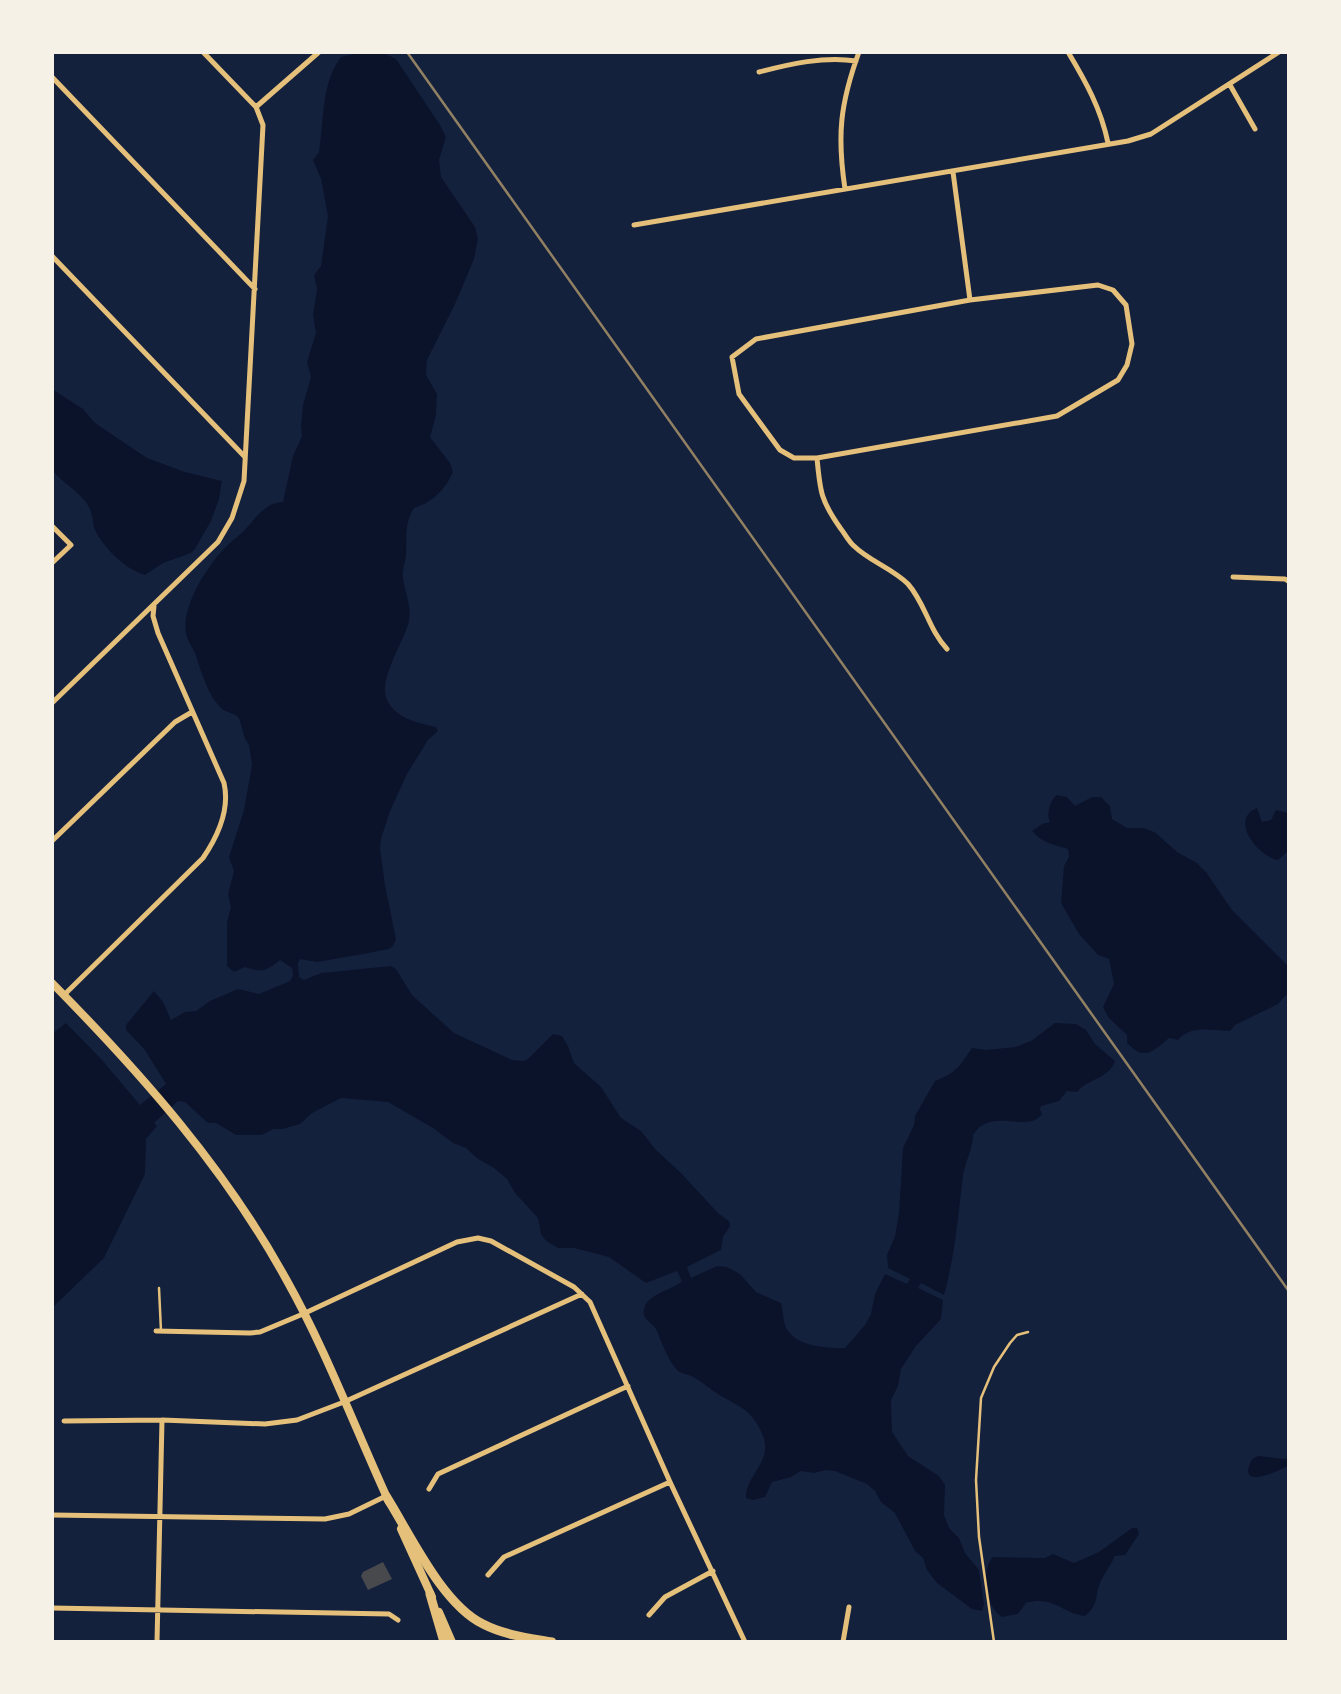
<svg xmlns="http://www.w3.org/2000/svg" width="1341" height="1694" font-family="Rubik,sans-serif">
  <rect width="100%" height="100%" fill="#14213d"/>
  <!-- water -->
  <path fill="#0b132b" d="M358,53h26l12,6 44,66 6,12 -7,23 2,17 34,50 3,12 -4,20 -18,43 -29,58 -1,15 11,19 -1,21 -6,22 20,26 3,9c-8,18 -20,30 -39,36 -10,15 -7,31 -8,48 -1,7 -4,14 -3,21 2,17 10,31 5,48 -6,19 -28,53 -22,72 7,21 32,26 50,30l2,4 -10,9 -21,34 -17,37 -9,28 -1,9 5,37 11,54 -3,7 -4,3 -26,5 -46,8 -17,-3 -2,4 1,14 5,3 17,-7 70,-7 5,3 16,26 42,38 58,27 12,1 4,-2 25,-25 9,2 6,10 6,17 27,24 20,31 20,13 15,19 24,22 39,42 10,7 1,5 -7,11 -2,13 -34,17 4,11 26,-12 10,1 13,7 16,18 25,11c2,6 2,15 4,22 8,22 41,23 60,23l20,-23 6,-11 4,-20 10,-20 22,10 3,-5 -22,-11 -1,-13 8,-19 4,-23 4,-65 11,-23 1,-9 20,-35c12,-4 24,-12 30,-23 3,-3 4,-7 7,-10l14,2 29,-3 16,-6 24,-18 21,1 10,6 9,14 20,17c-6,18 -28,18 -38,31l-10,-1 -8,10 -18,5 -1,3 2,5c-15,21 -50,-9 -69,21 0,14 -8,27 -10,41 -5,40 -8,80 -19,119l-23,-12 -3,5 25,12 -2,19 -25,27 -15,23 -3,17 -7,14 1,32 16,24 31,20 6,9 -1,30 5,13 10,10 6,15 14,17 5,34 -2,7 -10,-2 -35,-26 -10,-13 -4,-12 -8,-7 -20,-38 -14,-11 -6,-11 -8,-7 -32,-13 -9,-1 -12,3 -13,-2 -10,6 -19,5 -7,15 -12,3 -7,-2c-1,-21 25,-36 18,-59 -9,-26 -21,-31 -43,-43 -9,-5 -17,-13 -26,-18 -6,-4 -15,-4 -19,-9 -9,-11 -14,-26 -19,-38 -4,-9 -16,-11 -13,-22 3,-15 28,-19 38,-28l-5,-10 -31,12 -37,-26 -35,-9h-16l-12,-7 -5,-7 -3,-16 -23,-25 -8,-14 -13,-11 -16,-9 -12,-11 -13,-5 -20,-15 -45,-26 -47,-4 -29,15 -12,11 -17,5h-10l-11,6h-26l-20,-12h-8l-23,-21 -7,-1 -24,22 3,3 -11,13 -1,35 -41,84 -51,49v-274l13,-10 36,37 38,45 26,-21 -21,-34 -19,-20v-5l28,-34 9,11 8,18 14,-8 11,-1 14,-10 28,-12 21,5 31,-13 3,-5 -1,-8 -12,-8c-13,11 -19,13 -35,7l-11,5 -7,-6v-44l4,-15 -3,-13 6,-23 -5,-14 15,-47 8,-45 -3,-20 -4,-6 -6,-21c-6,-6 -14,-5 -19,-11 -12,-12 -18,-33 -23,-48 -2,-9 -9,-16 -11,-25 -6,-30 28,-80 51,-97 16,-12 23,-34 46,-35l10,-46 9,-20 -1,-10 2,-21 8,-28 -4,-15 9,-29 -3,-18 4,-26 -3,-14 7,-9 7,-50 -7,-37 -8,-19 6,-8c5,-31 2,-69 22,-95z
    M52,389l31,20 12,14 52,35 38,14 37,9 -3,18 -8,22 -16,28 -4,4 -28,10 -18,12c-20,-6 -39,-25 -49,-43 -5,-9 -1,-18 -11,-31 -9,-11 -23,-19 -32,-30z
    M1057,795l10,2 8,9 17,-9h9l9,9 2,13 15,9h17l12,5 21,19 20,11 9,9 26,38 56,56v27l-10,11 -43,21 -5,6c-18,-1 -40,-6 -52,9l-9,-2c-16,14 -25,23 -42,5v-8l-19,-18 -5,-10 11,-23 -5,-25 -11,-4 -19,-21 -18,-31 3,-37 5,-9 -1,-8c-13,-4 -26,-6 -36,-18l10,-7 8,-2c-4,-8 0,-22 7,-27z
    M1257,808l5,14 9,-2 5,-10 12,3v38l-10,9c-19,-3 -50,-40 -21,-52z
    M1258,1456l27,3 3,-2v9c-10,5 -53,26 -36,-7z
    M1132,1528h5l2,6 -14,21 -10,1c-4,9 -10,16 -14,25 -7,15 -1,23 -16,35 -22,-2 -32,-21 -59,-13l-8,11 -16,3c-16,-9 -22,-46 -9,-60l52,1 8,-4 21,9 25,-11z"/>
  <!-- building -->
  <path fill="#48494c" d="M383,1562l9,17 -24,11 -7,-14 2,-4z"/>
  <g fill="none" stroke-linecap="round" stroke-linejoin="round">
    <!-- service -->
    <path stroke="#e5c07b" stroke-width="2.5" d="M159,1288l2,43
      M994,1642l-15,-105 -3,-57 5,-82 13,-31 16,-24 7,-8 11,-3"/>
    <!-- minor -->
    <path stroke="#e5c07b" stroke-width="5" d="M1068,52c18,30 33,57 40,91
      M759,72c31,-8 65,-16 97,-11
      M52,77l203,212
      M1230,85l25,44
      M256,107l63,-55
      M953,172l17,128
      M845,189c-8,-53 -5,-85 14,-137
      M634,225l494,-84 23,-7 128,-82
      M52,256l193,201
      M1098,285l15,5 13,15 6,39 -5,21 -9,15 -61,36 -240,42h-23l-14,-8 -41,-56 -7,-37 24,-18 214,-39z
      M817,458c3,34 4,43 24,71 4,5 8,13 13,17 15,15 38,22 54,38 17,19 21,46 39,65
      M52,526l19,19 -19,18
      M1233,577l52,2 3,2
      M52,703l166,-161 14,-24 12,-37 19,-356 -7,-18 -53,-55
      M52,841l123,-119 17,-10
      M64,995l139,-137c15,-22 27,-49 21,-75l-66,-150 -5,-17 1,-10
      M156,1331l94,2 10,-1 43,-18 154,-72 21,-4 13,3 83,46 16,15 80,180 75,160
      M64,1421l98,-1 103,4 32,-4 47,-18 238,-108
      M429,1489l9,-15 190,-88
      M52,1515l273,4 24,-5 37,-18
      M488,1575l16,-18 166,-75
      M52,1608l337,6 9,6
      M649,1615l16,-18 48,-26
      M157,1642l5,-222
      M843,1642l6,-35"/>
    <!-- primary -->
    <path stroke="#e5c07b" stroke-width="8" d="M52,983c88,89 173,185 234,296 40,71 69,149 103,223
      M401,1529l31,68
      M439,1612l13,30"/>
    <!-- motorway -->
    <path stroke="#e5c07b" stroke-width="9" d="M386,1496c24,38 56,108 97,128 21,11 46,14 69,18
      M430,1594l14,48"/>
    <!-- rail -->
    <path stroke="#918062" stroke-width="2.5" d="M407,52l881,1238"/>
  </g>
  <!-- border -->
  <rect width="1341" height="1694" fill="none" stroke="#f6f1e7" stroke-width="108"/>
</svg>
